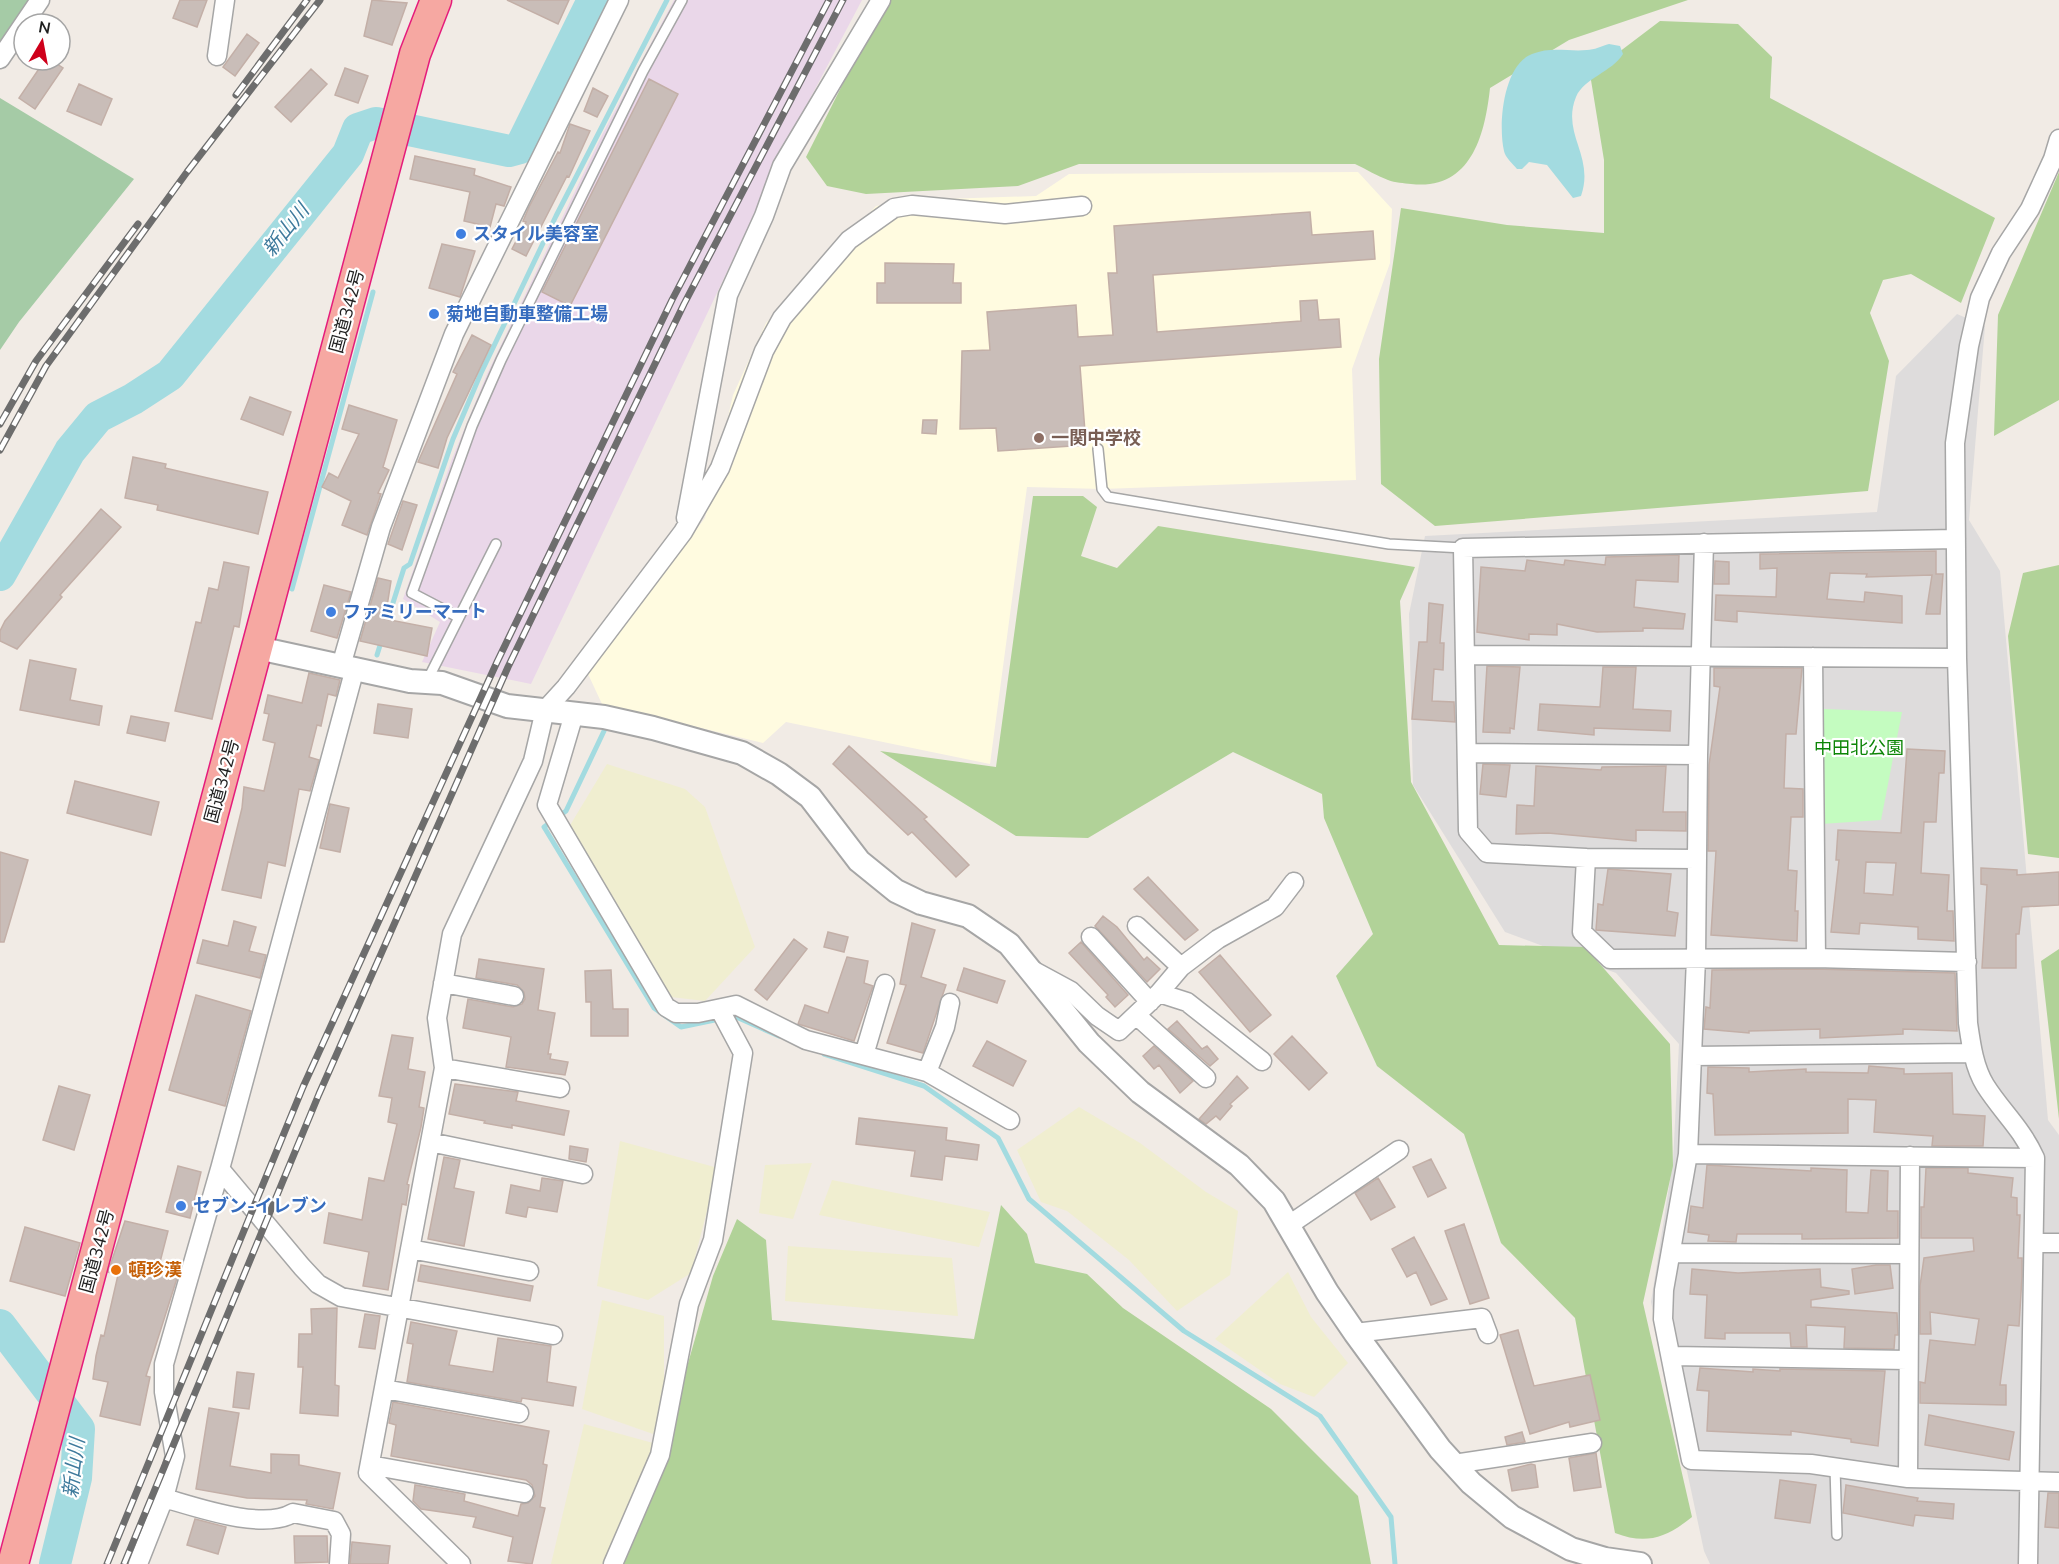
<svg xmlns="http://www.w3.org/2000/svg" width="2059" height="1564" font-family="'Nunito Sans','Noto Sans JP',sans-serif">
  <rect width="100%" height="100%" fill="#f1ebe5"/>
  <!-- residential -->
  <path fill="#dedcdc" d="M1957,314l28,12 -16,194 31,51 48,549 11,15v429h-349l-6,-13 -53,-249 22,-141 6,-117 -63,-71 -111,-41 -92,-147 -4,-171 16,-78 452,-24 19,-136z"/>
  <!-- industrial -->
  <path fill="#ead7e9" d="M674,0h188l-59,112 -272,572 -109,-22 18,-40 -37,-23 49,-140 35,-85 115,-239z"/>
  <!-- education -->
  <path fill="#fffbe0" d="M1358,172l34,37 -2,54 -38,106 4,111 -254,9 -75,-2 -37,277 -204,-42 -23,21 -161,-39 -14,-30 117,-156 28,-123 33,-72 110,-117 37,-6 123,-4 33,-22z"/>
  <!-- farmland -->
  <path fill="#f0eed0" d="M607,764l78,25 20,18 50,140 -50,54 -34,-4 -102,-170z
    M1079,1107l61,36 66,49 32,19 -8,64 -53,36 -48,-51 -62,-49 -26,-9 -24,-52z
    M620,1141l98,27 -27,105 -43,27 -51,-14z
    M812,1163l-19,56 -34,-6 6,-48z
    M832,1180l158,32 -11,35 -160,-32z
    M788,1246l164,12 6,58 -173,-15z
    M1288,1272l23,45 37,46 -34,34 -34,-13 -65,-45z
    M602,1300l62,16v84l-11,34 -71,-25z
    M584,1424l69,19 -4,24 -42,97h-56z"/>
  <!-- forest -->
  <path fill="#b1d298" d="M885,0h803l-119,40 -79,48c-5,47 -19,103 -79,96 -7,-1 -16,-1 -23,-4 -11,-4 -22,-11 -33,-16h-276l-61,22 -152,8 -39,-8 -21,-29z
    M1660,21l78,3 34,33 -2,41 225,120 -34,85 -50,-29 -28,6 -13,33 19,48 -21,130 -433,35 -54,-42 -2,-125 22,-151 106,17 97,8v-73l-14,-86z
    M2059,172v228l-65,36 4,-121z
    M1033,496h50l14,11 -16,49 36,12 41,-42 257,41 -15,34 11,181 88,163 86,2 85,97 3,122 -30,137 49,214c-26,21 -46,28 -77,16l-40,-215 -74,-75 -37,-109 -87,-68 -41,-90 37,-42 -49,-116 -2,-24 -89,-42 -145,86 -72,-2 -136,-85 116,16z
    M2059,565v293l-31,-4 -20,-218 15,-63z
    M2059,949v170l-18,-158z
    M1001,1205l26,29 8,29 52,11 36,34 148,101 87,87 13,68h-751l36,-89 57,-199 24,-57 29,21 6,80 202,19z"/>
  <!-- cemetery -->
  <path fill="#a5cba6" d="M0,0h29l-29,42z
    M0,98l134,81 -115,143 -19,28z"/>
  <!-- park -->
  <path fill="#c4fcc0" d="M1824,709l78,3 -21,108 -60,4z"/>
  <!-- water -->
  <path fill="#a3dbe0" d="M1609,44l11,2 3,8c-11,18 -39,24 -47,43 -15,37 19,59 5,99l-8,2 -26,-33 -18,-3 -7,7h-5c-4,-5 -12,-12 -13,-18 -6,-26 -1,-86 28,-97 20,-8 36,-2 55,-4 7,0 15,-4 22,-6z"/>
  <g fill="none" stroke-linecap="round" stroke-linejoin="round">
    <!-- stream -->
    <path stroke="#a3dbe0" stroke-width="5" d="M292,589l81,-297
      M386,625l18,-57 6,-4 43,-125 28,-66 75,-157 111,-216
      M377,655l5,-16
      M604,731l-38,80 -22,16 110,181 27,19 53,-11 45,20
      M824,1054l100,32 74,52 31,61 155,132 136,85 71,101 4,47"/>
    <!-- river -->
    <path stroke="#a3dbe0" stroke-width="32" d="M0,575l70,-124 28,-34 35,-18 37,-24 178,-221 10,-25 18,-6 133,28 11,-3 73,-148
      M0,1325l79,104 -3,49 -21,86"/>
  </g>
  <!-- building -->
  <path fill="#c9bdb8" stroke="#c3afa7" stroke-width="1.5" fill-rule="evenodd" d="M180,0h27l-10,27 -24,-9z
    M372,0l35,3 -15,42 -28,-9z
    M507,0h62l-11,24z
    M247,34l12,9 -24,33 -12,-9z
    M45,60h6l12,8 -28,41 -16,-11z
    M345,68l23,8 -10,27 -23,-8z
    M311,69l16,15 -36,38 -16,-15z
    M649,79l29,15 -108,212 -28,-14z
    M79,84l33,15 -11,26 -34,-14z
    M593,88l15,8 -11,21 -13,-6z
    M570,124l20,7 -21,46 -2,-1 -41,80 -14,-7 14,-27 -3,-1 6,-14 29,-55 2,1z
    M415,156l60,13 -1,6 37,12 -7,19 -8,-2 -6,23 -26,-6 6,-29 -60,-13z
    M1310,212l2,23 61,-4 2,28 -222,16 4,57 144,-11 -1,-20 17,-1 2,20 20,-1 2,28 -261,19 6,79 -88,6 -2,-23 -36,1 2,-78 28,-1 -3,-38 89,-7 2,32 35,-2 -5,-62h9l-3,-47z
    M442,244l33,7 -15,46 -31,-9z
    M885,263l69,1 -1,19h8v20h-84v-20h8z
    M472,335l19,10 -44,93 -9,30 -20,-6 39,-88 -4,-2z
    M250,397l41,15 -8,23 -42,-16z
    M349,405l48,15 -14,47 6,3 -11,23 3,1 -14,41 -25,-10 9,-24 -29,-14 7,-14 9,5 21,-44 -17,-5z
    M923,420h14l-1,14 -14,-1z
    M133,457l33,7 -1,4 103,24 -10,42 -101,-24 1,-5 -33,-7z
    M403,501l14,4 -15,45 -14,-6z
    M101,509l20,18 -61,68 2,2 -45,52 -17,-8v-10l5,-10z
    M1936,551v23h7l-3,40h-14l6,-39 -66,2 1,-3 -37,-1 -3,26 37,3 1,-10 37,4v27l-165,-12v11l-22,-2 1,-25 60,2 1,-29 -17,1v-15z
    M1679,555l-1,27 -42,-2 -2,27 51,7 -2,15 -40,-1v3l-46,1 -40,-8v11l-28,-1v6l-52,-8 4,-65 44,4 2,-11 37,5 1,-5 40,5 1,-8z
    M1715,561l14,1v22h-15z
    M224,562l25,5 -10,60 -5,-1 -22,93 -37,-8 21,-89 5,1 8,-35 9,2z
    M378,578l13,3 -6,38 47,9 -5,28 -67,-15z
    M324,585l27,7 -14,46 -26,-7z
    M1429,603l14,2 -3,38h4l-1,27 -9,-1 -2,32 22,1 1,20 -43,-3 7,-77h8z
    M30,660l46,9 -6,31 32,6 -3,19 -79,-15z
    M1487,666l33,1 -6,62 -4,-1v5l-27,-1z
    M1603,667h33l-3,42 38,2 -1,20 -76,-3v7l-56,-5 2,-26 60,3z
    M1714,668h88l-6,66h-10l-2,54 19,1v28h-12l-3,53 9,1 -2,40h3l-1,30 -86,-6 5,-84h-8l1,-86 11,-78 -6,-1z
    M309,673l31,7 -4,16 -8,-2 -7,32 -4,-1 -8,32 10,3 -9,31 -11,-2 -14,77 -17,-4 -7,36 -39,-8 20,-82 2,-21 20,4 11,-48 -12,-3 6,-26 -5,-1 4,-18 34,8z
    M378,704l34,5 -4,29 -34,-5z
    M131,716l38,7 -4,18 -38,-8z
    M849,746l78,71 -3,2 45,46 -13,12 -44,-45 -4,3 -75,-71z
    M1907,749l38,2 -1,22h-5l-3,49h-12l-3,51 28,2 -2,36h6l1,30 -36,-2v-12l-58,-4 -1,11 -28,-2 8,-72h-3l2,-30 63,3zM1866,862l30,1 -3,32 -29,-2z
    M1483,764l27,1 -4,32 -26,-3z
    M1536,766l65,4 1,-3 64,-1 -3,46h23v19l-50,-1v11l-88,-8 -32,1 1,-29 17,1z
    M75,781l84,21 -8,33 -84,-22z
    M330,804l19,4 -9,44 -20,-4z
    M0,852l28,8 -24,82h-4z
    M1981,868l36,2v5l42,-3v33l-37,2 -3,27h-3v34h-34l5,-83 -6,-1z
    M1608,869l63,5 -4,37 11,2 -3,23 -79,-6 2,-26 5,1z
    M1148,877l50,53 -13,10 -51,-51z
    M1103,916l14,11 27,33 3,-3 13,12 -13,13 -52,-56z
    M234,921l22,6 -7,24 17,4 -6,23 -63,-15 6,-23 25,6z
    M912,923l23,7 -14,47 25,8 -23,68 -36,-10 19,-58 -6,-1z
    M828,932l20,5 -4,15 -20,-5z
    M794,939l13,10 -40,51 -12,-10z
    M1081,942l47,53 -13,12 -9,-10 2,-2 -39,-42z
    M1220,955l51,60 -21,17 -51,-60z
    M847,957l21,4 -4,22 9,3 -19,55 -56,-17 7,-19 23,8z
    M479,959l65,10 -6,41 17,3 -7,41h3l-1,5 18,3 -3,13 -59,-8 5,-30 -48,-9 5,-29 45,8 9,-3 3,-5 -1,-7 -7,-7 -41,-7z
    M964,968l41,13 -8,22 -40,-13z
    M1816,969l139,4 2,58 -54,-2v5l-83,4v-9l-71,2v2l-45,-4 2,-22 4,1 2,-38z
    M611,970l2,39h15v27h-37v-34h-5l-1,-31z
    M196,995l55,16 -26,95 -56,-16z
    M1177,1021l25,28 5,-3 11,13 -8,7 -42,-37z
    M392,1035l21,3 -5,31 17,3 -6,35 5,1 -3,19 -14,57 2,1 -3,20 -4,-1 -14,86 -25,-4 6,-34 -45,-9 5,-30 33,7 7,-42 15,3 13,-57 -9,-2 4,-24 -13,-2z
    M1292,1036l35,37 -18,17 -35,-36z
    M987,1041l39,20 -13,25 -40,-20z
    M1154,1046l39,35 -13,12 -21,-28 -5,4 -11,-13z
    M1869,1066l35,3v5l48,-1 1,41 32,2 -2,30h-51l1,-10 -59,-4 2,-32 -28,-1v34l-133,2 -2,-41 -6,-1 1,-26 41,1v4l57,-3v3l62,1z
    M1237,1076l11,12 -18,16 2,2 -12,14 -4,-4 -10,8 -7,-5z
    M455,1084l63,8 -2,9 53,10 -5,24 -52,-10v3l-28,-5 1,-2 -36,-7z
    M59,1086l31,9 -16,55 -31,-10z
    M859,1118l88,10 -1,12 33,5 -2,15 -32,-4 -3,24 -31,-4 4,-25 -59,-7z
    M570,1146l18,3 -2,13 -17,-3z
    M444,1157l16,3 -6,28 20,4 -10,54 -36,-7z
    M1431,1159l15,29 -18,9 -15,-30z
    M1707,1165l104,6v-3l36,2 -1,42 22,1 3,-43 17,1 -1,40h11v27l-96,1v-5h-65l-1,8 -28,-1 1,-6 -21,-3 3,-26 12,2z
    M178,1166l23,6 -11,46 -24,-6z
    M1926,1168h42v5l45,5 -2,19 6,1v17h3l-2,43h4v19l-3,49 -11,-1 -8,60h6v20l-86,-2v-21l5,1 5,-43 45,5 4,-26 -49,-7 1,22h-11v-48l4,-28 50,-7 -1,-13h-52v-31h3z
    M542,1178l21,3 -6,31 -29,-5 -2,10 -20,-4 5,-28 29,6z
    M1378,1178l17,29 -24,13 -16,-27z
    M125,1221l43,10 -9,35 20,6 -33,104 4,1 -10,48 -40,-9 8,-34 -15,-3 3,-23 5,-21 3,1 14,-61 -10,-3z
    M1464,1224l25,74 -19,6 -25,-73z
    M25,1227l55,16 -15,53 -55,-15z
    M1414,1237l33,62 -16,6 -15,-33 -9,5 -15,-28z
    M421,1265l112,21 -3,15 -112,-20z
    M1876,1265h14l3,23 -38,6 -3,-25z
    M1692,1269l46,4 82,-4 1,18 28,4v3l-38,6v7l86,6 1,22h-3l-1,14 -50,-1 1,-21 -39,-2 1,22h-16l-1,-14h-65v6l-20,-1 2,-43 -17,-1z
    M337,1308l-2,77 4,1 -1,30 -38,-3 3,-46h-5l1,-33h13l-1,-25z
    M365,1314l15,2 -5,33 -16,-2z
    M411,1322l46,9 -8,34 44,7 5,-34 53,8 -4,36 29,5 -3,19 -51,-8 -1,4 -114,-20 6,-38 -6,-1z
    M1518,1330l16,56 56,-11 10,45 -30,7 -1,-5 -39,12 -30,-99z
    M1700,1368l53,4v-3l27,2v-2l105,2 -7,75 -27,-4v-3l-60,-8v4l-84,-4 2,-40 -12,-1z
    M237,1372l17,2 -5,35 -16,-2z
    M393,1402l156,29 -6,33 4,1 -7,42 5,1 -13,56 -24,-3 5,-24 -40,-10 3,-10 -55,-8 -8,-8 2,-16 50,9 -1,7 54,15 3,-12 7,-1 7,-7 -3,-11 -6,-5 -135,-24 5,-31 -7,-2z
    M209,1408l30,5 -9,53 41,7v-19l28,1v10l41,8 -7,36 -27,-5 1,-4 -60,-2 -51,-9z
    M1929,1415l85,17 -5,28 -84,-15z
    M1522,1432l3,10 -18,3 -2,-8z
    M1596,1453l5,34 -27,4 -5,-33z
    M1531,1464l4,1 3,22 -26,4 -4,-21z
    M1780,1480l36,5 -6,38 -35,-5z
    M1846,1485l72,13 -1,3 37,3 -1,15 -38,-4 -2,11 -70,-13z
    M2048,1493h11v35l-14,-1z
    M195,1519l31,8 -8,27 -31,-9z
    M294,1536h33l1,26 -33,1z
    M352,1542l38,4 -2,18h-38z"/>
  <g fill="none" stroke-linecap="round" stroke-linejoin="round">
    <defs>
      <path id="service" d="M1098,449l4,40 6,8 281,47 74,4
        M458,617l-46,-24 60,-167 29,-66 142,-289 39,-71
        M427,681l69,-137
        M1835,1467l2,68"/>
      <path id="minor" d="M217,56l8,-56
        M0,59l40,-59
        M686,518l42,-223 36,-79 18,-50 99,-166
        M1704,543l-6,212 -2,203 -8,196 -24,136 -1,29 28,141 120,4 97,14 151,4
        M1467,655l490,3
        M1813,657l3,301
        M341,666l40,-139 73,-193 165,-334
        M355,668l-135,501 82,98 16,17 23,13 212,38
        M574,714l-27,91 119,202 10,6h22l38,-8 70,35 121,32 83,48
        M1467,753l231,2
        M1586,858l-4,74 28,27 206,-1 151,4
        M1696,859l-110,-1 -99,-5 -19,-22 -5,-283 493,-9
        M1137,926l44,41
        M1091,937l59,65
        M1034,971l37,20 26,25 22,15 40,-38 22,-26 37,-28 57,-32 19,-25
        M443,983l71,13
        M1159,993l28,9 75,59
        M1136,1015l70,63
        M864,1055l21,-71
        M1693,1056l279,-3
        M444,1068l116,20
        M927,1072l18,-45 5,-24
        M430,1142l153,32
        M1688,1154l347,4
        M1289,1225l110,-75
        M2034,1243h25
        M410,1249l119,22
        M1671,1253l238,1
        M1355,1333l127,-15 6,16
        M1671,1356l236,4
        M384,1389l135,24
        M1454,1464l138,-21
        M370,1465l154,28
        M1908,1478l2,-322
        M164,1498c32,9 99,33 129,15l41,8 7,13 -2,30
        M138,1564l26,-66 11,-42 -11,-64v-28l56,-195
        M461,1564l-93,-91 76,-405 -7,-50 15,-84 81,-173 12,-51 21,-23 117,-155 37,-64 44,-117 18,-33 67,-78 45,-32 18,-3 93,9 77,-8
        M613,1564l47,-109 29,-151 24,-64 30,-187 -23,-43
        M2028,1564l7,-406c-14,-31 -33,-46 -50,-73 -11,-18 -14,-41 -17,-62l-11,-365 -2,-215 14,-97 11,-48 21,-45 29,-44 23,-50 6,-20"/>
      <path id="tertiary" d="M258,648l152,33 32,2 65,23 97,11 49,11 89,25 37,21 31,23 49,64 37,30 25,12 47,13 41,28 80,99 51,49 99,73 35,36 53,91 28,41 85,116 31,34 41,34 59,32 34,10 35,5"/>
      <path id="trunk" d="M13,1564l402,-1510 21,-54"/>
    </defs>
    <!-- service casing -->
    <use href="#service" stroke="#a6a6a6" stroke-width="12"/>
    <!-- minor casing -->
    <use href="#minor" stroke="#a6a6a6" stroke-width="21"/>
    <!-- tertiary casing -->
    <use href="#tertiary" stroke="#a6a6a6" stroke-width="26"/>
    <!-- trunk casing -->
    <use href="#trunk" stroke="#e51c7b" stroke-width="33"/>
    <!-- service -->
    <use href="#service" stroke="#fff" stroke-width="9"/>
    <!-- minor -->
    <use href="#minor" stroke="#fff" stroke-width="18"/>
    <!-- tertiary -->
    <use href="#tertiary" stroke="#fff" stroke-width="22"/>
    <!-- trunk -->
    <use href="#trunk" stroke="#f6a8a2" stroke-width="30"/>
    <defs>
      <path id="rail" d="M236,95l71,-95
        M0,424l36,-63 102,-137
        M0,450l46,-84 141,-194 133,-172
        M107,1564l196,-477 194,-425 175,-362 157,-300
        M124,1564l195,-470 189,-427 176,-363 159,-304"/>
    </defs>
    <!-- rail casing -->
    <use href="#rail" stroke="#6d6d6d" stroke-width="7"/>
    <!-- rail -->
    <use href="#rail" stroke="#fff" stroke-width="4.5" stroke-dasharray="14" stroke-linecap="butt"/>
  </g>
  <!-- markers -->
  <g fill="#3f7fe0" stroke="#fff" stroke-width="2">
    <circle cx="461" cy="234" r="6"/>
    <circle cx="434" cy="314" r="6"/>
    <circle cx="331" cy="612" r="6"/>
    <circle cx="181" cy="1206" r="6"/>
  </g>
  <circle fill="#8d6e63" stroke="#fff" stroke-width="2" cx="1039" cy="438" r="6"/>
  <circle fill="#e8710a" stroke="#fff" stroke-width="2" cx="116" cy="1270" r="6"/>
  <g text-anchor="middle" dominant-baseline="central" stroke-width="4.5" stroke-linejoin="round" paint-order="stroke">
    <!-- shop labels -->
    <g font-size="18" font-weight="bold" fill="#366cbe" stroke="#fff" text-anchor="start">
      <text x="473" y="234">スタイル美容室</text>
      <text x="446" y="314">菊地自動車整備工場</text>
      <text x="343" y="612">ファミリーマート</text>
      <text x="193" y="1206">セブン-イレブン</text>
    </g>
    <!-- street labels -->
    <g font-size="18" fill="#1f1f1f" stroke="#fff">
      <text transform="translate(347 311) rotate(-75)">国道342号</text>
      <text transform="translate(222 781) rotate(-75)">国道342号</text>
      <text transform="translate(97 1251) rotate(-75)">国道342号</text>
    </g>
    <!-- education labels -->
    <g font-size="18" font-weight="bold" fill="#785e54" stroke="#fff" text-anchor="start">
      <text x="1051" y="438">一関中学校</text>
    </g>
    <!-- park labels -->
    <g font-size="18" fill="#0c8506" stroke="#fff">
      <text x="1859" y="748">中田北公園</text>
    </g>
    <!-- food labels -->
    <g font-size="18" font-weight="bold" fill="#c56008" stroke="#fff" text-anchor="start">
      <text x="128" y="1270">頓珍漢</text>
    </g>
    <!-- water labels -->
    <g font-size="20" font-style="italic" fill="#3e7a9c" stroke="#fff">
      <text transform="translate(286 230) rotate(-51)">新山川</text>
      <text transform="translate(74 1468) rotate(-83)">新山川</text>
    </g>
  </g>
  <!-- north arrow -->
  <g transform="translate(42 42) rotate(10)"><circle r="28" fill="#ffffff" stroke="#a5a5a5" stroke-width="1.5"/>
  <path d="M0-4.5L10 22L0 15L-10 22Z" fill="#cf001b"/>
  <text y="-9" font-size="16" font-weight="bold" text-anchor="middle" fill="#1f1f1f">N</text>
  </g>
</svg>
